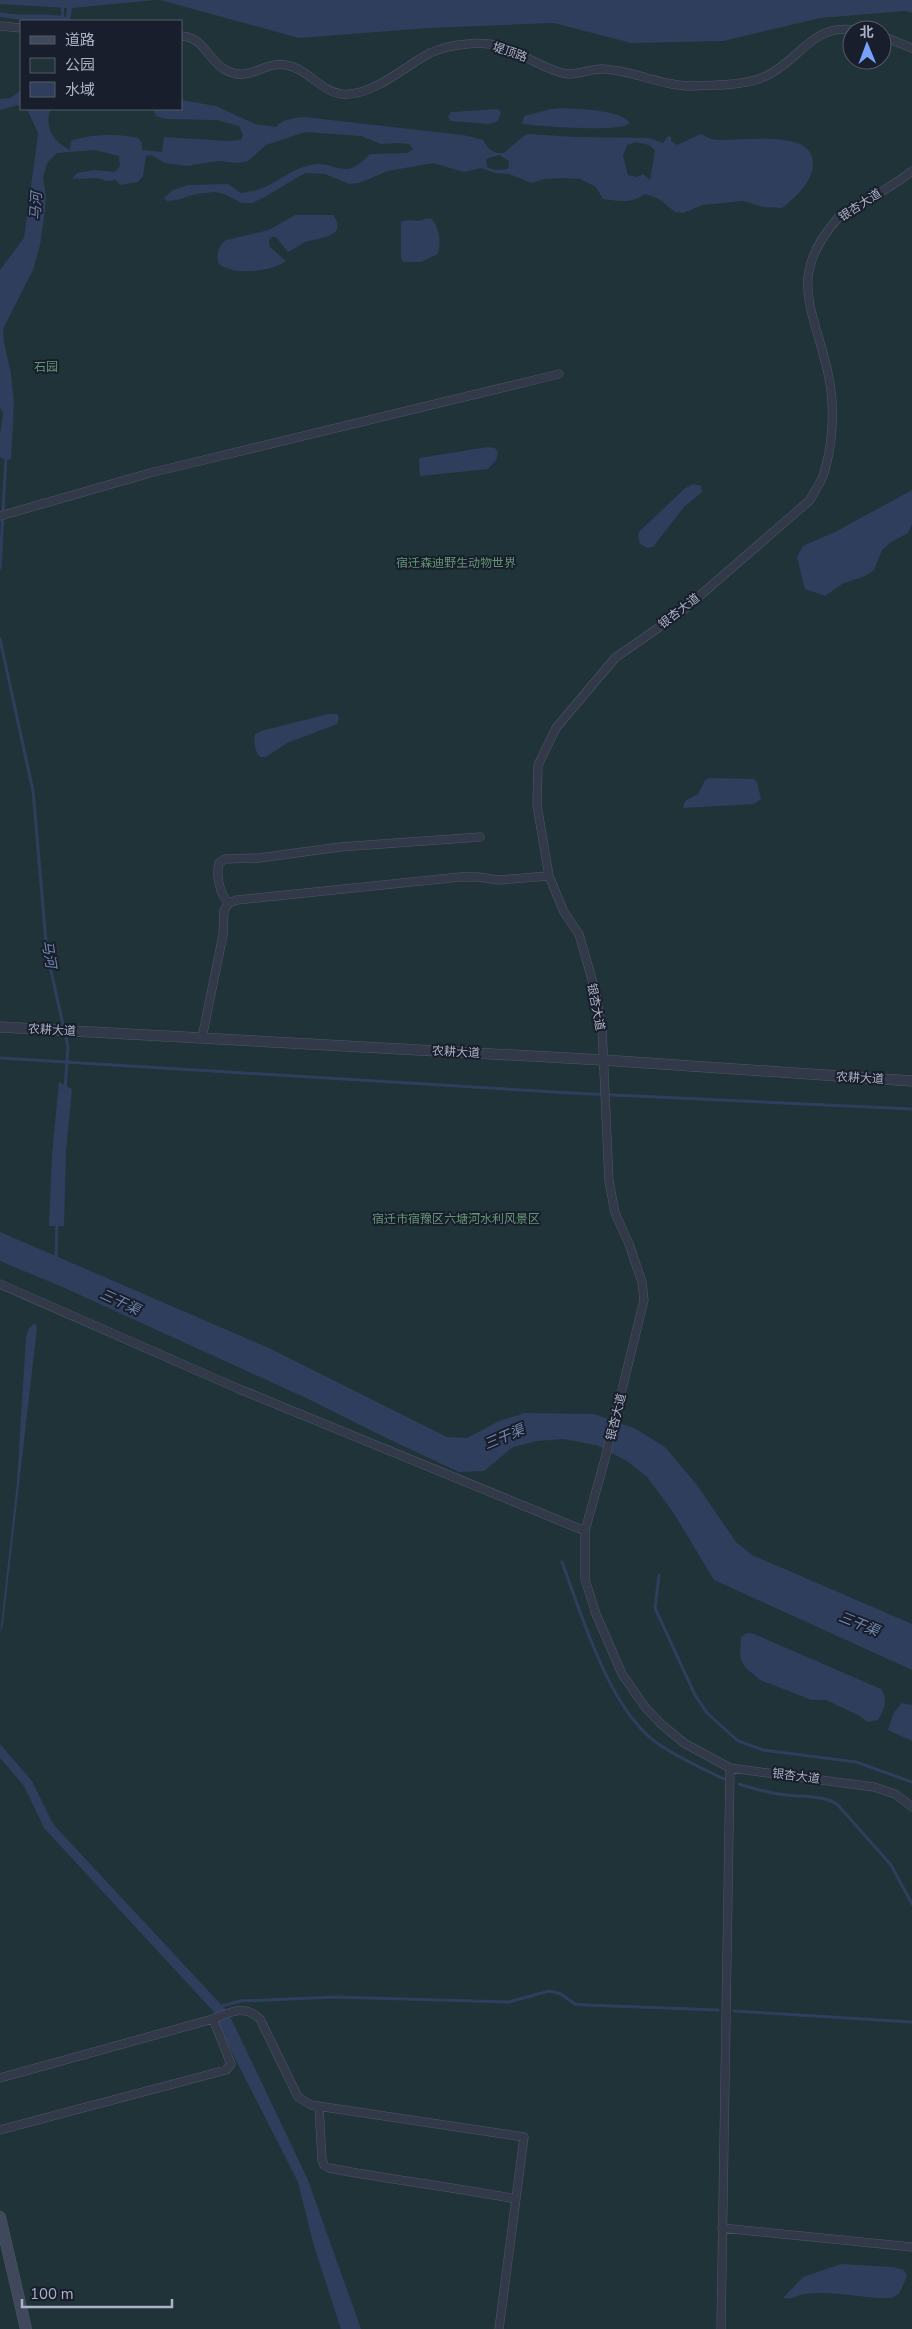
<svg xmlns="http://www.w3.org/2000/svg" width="912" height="2329" font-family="'Nunito Sans','Noto Sans SC',sans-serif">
  <rect width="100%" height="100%" fill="#1e2737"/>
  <!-- green -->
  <path fill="#203338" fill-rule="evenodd" d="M0,0h912v2329h-912zM21,21h160v88h-160zM852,30h30v30h-30z"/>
  <!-- water -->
  <path fill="#2f3e5d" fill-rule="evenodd" d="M0,0h156l-84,8 -2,13h-40l-30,-4v-5c22,5 44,0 66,5l1,-9 -67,-4z
    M160,0h752v13l-7,-2 -85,7 -97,23 -92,2 -77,-20 -125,5 -130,10z
    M21,90v16l-3,-1 -18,5v-11l10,-1z
    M181,100l35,6 39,18 21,3c6,-8 18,-9 28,-10l159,18 20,5c6,10 10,14 21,13l21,-18 4,-1 46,3 74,1 14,5 5,-7 3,1v4l6,4 24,-11c3,2 7,4 11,5 22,5 99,-13 101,23 1,19 -17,35 -31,46l-18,-1 -21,-6 -40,4 -20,8 -8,-1 -16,-13 -14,-5c-13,10 -27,7 -42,5l-7,-12 -16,-8 -16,-1 -20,1 -12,4 -23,-9 -14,-1 -14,-5 -17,4 -31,-9 -45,8 -29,12 -10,1 -24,-10 -20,-1 -42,25 -11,5h-10l-18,-9 -9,-2 -19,2 -19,6 -10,1 -3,-3 9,-8 15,-5 40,-1 13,9c6,-1 13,-2 19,-4 17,-6 31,-20 50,-24 27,-6 32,19 60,-11l38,-1 5,-4 -4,-5 -11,-1 -17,1 -20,-8 -56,-4 -39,13 -18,16 -10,2 -20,-2 -31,5 -22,-3 -14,-8 -5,1 -3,20 -5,6 -18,3 -4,-5 -10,1 -8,-3 -26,1 5,-6 17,-3 21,2 5,-6 -1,-10 -25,-6 -37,3 -10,10 -4,15 3,17 -1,16 -5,34 -7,25 -30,59 1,14 7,31 3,30 -3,55 -5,2 -6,-4v-22l3,-22 -3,-5v-138l24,-32 13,-96 1,-9 -11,-24h24c-8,17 3,34 19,41l1,-9c15,-7 51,-8 67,-3l4,5v7l20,2 2,-15 63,4 14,-1 2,-5 -4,-9 -22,-6 -52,-1 -9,-3 -3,-7h28zM636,142l13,3 6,5 -5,30 -7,-6 -6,3 -9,-2 -5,-19 4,-11zM499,155l10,6 -1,8 -14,1 -7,-3 -1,-8z
    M564,108c14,1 58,2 66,15 -10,10 -91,3 -108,1l2,-8 27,-7z
    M498,109l3,3 -3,9 -8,3 -39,-3 -3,-4 3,-5z
    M295,215h38c17,22 -16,23 -27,27 -6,2 -12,7 -18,10l-12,-15h-4l-3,3 1,7 16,14c-13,11 -56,15 -68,2 -1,-10 0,-16 8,-23l43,-10z
    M426,218l6,1c8,11 9,22 6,35l-17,8h-17l-3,-3v-36c6,-6 17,1 25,-5z
    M488,447l7,1 3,5 -2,7 -8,9 -68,7 -1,-18z
    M693,484l8,2 1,6 -18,15 -31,40 -6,1 -7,-4 -2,-8 1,-4 45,-43z
    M912,490v34l-4,9 -17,9 -9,8 -8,20 -9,6 -23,8 -17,12 -20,-7 -8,-32 6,-11 34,-15z
    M329,714h8l2,4 -2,6 -50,19 -21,14h-6c-5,-6 -7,-15 -5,-23l6,-3z
    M710,778l44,1 3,3 4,17 -7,5 -71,4 2,-7 13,-7 7,-14z
    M59,1082l13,7 -6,63 -2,74h-15l3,-71z
    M0,1232l269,116 178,89 20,1 32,-17 26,-8 69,1 40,14 31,19 32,38 39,57 16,13 160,69v46l-198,-90 -41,-68 -26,-35 -20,-16 -31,-16 -33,-6 -26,2 -24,6 -29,24 -25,1 -75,-35 -78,-39 -239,-109 -67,-28z
    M35,1323l2,5 -34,296 -3,10 17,-152 9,-145 3,-9z
    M747,1633l7,1 127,55c8,11 3,20 -3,31l-10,2 -10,-7 -32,-15h-14l-52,-20 -14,-12 -4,-6 -2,-7 1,-18z
    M902,1703l10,2v36l-24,-11 6,-18z
    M0,1744l32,37 21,43 175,188 80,168 53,149h-20l-27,-83 -16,-64 -78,-153 -7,-18 -169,-183 -20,-42 -24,-28z
    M841,2264l52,3 11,3 3,6 -8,18 -8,4c-29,1 -57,-8 -86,-4 -8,1 -13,6 -22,4l20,-21z"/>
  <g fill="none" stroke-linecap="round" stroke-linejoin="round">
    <!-- stream -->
    <path stroke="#2f3e5d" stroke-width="3" d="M62,21l1,-21
      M0,568l6,-112
      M0,639l33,152 14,162 21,94 -3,42
      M0,1058l571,35 341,16
      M56,1258l1,-36
      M562,1562c20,54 47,147 95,181 20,14 44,25 67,36
      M659,1575l-4,33 40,87 12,18 31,28 25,9 93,12 56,20
      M739,1784c15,5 30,9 47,11 17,2 35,0 51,9l54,61 21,39
      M222,2006l18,-5 96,-4 173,5 40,-11 12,3 14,10 11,1 132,5
      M734,2011l178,11"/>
    <defs>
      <path id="minor" d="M0,26l21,2
        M181,36c23,1 26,23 43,33 26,15 38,-8 62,-4 21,3 35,27 56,29 30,3 63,-28 88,-41 11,-5 25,-8 37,-9 39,-5 58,17 92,28 16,6 29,-4 44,-3 30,1 57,17 89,17 23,-1 53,0 74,-10 33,-15 46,-52 87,-46
        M882,36l30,12
        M912,171c-15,12 -34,23 -51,33 -7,5 -17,7 -23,14 -54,61 -22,93 -9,160 6,31 4,68 -6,98 -3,8 -9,16 -13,24l-129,112 -66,46 -59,70 -18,37 -1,40 12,71 15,36 15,22 16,56 7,38 7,153 6,32 14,31 13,38 2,18 -38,155 -21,76v48l11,35 26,60 23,33 16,17 23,19 46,25 144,19 21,7 17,13
        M0,516l150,-43 409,-99
        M229,903c-10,-9 -13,-28 -10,-40l6,-4 34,-1 81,-11 140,-10
        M202,1038l21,-103 1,-25 5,-7 8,-3 223,-23h18l21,3 50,-4
        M0,1284l239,105 346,142
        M213,2019c18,-7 31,-15 47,0l38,78 13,8 213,32 -25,192
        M0,2078l213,-59 18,45 -5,6 -226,60
        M319,2106l3,54 2,5 5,3c62,12 125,19 186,31
        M722,2228l190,19
        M721,2329l9,-561"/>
      <path id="tertiary" d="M0,1027l603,33 309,21"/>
      <path id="secondary" d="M0,2217l26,112"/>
    </defs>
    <!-- minor casing -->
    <use href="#minor" stroke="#505666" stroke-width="9"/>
    <!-- tertiary casing -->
    <use href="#tertiary" stroke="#505666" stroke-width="11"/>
    <!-- secondary casing -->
    <use href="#secondary" stroke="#505666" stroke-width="12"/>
    <!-- minor -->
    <use href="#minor" stroke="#323948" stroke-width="8"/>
    <!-- tertiary -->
    <use href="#tertiary" stroke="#323948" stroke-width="10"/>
    <!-- secondary -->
    <use href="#secondary" stroke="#40485b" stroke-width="11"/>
  </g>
  <g text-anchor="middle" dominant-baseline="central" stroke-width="4" stroke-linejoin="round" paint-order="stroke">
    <!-- street labels -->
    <g font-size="12" fill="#acb3c5" stroke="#181e2c">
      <text transform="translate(510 52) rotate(19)">堤顶路</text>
      <text transform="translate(860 205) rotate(-33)">银杏大道</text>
      <text transform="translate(679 611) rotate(-38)">银杏大道</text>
      <text transform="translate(596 1007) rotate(79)">银杏大道</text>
      <text transform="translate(52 1030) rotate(3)">农耕大道</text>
      <text transform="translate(456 1052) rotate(3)">农耕大道</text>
      <text transform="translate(860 1078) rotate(3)">农耕大道</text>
      <text transform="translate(616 1417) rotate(-76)">银杏大道</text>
      <text transform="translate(796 1776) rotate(7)">银杏大道</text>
    </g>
    <!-- park labels -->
    <g font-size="12" fill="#639673" stroke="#181e2c">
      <text x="46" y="367">石园</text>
      <text x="456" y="563">宿迁森迪野生动物世界</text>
      <text x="456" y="1219">宿迁市宿豫区六塘河水利风景区</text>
    </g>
    <!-- water labels -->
    <g font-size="14" font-style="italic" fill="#7387af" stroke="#181e2c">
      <text transform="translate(36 206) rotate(-87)">马河</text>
      <text transform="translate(49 954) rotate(81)">马河</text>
      <text transform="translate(120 1302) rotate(25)">三干渠</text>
      <text transform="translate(504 1437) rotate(-23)">三干渠</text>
      <text transform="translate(859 1624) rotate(22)">三干渠</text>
    </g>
  </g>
  <!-- legend -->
  <rect x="20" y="20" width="162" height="90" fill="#181e2c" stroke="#535a69"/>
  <rect x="30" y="36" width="25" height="8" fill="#40485b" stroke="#535a69"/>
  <text x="65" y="45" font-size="15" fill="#acb3c5">道路</text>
  <rect x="30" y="58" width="25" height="15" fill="#203338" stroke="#535a69"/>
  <text x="65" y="70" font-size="15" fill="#acb3c5">公园</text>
  <rect x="30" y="82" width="25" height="15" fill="#2f3e5d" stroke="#535a69"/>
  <text x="65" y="95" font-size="15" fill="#acb3c5">水域</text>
  <!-- north arrow -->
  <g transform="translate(867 45) rotate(359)"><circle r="24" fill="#181e2c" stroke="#535a69"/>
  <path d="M0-4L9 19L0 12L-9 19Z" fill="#79a1fc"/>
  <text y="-8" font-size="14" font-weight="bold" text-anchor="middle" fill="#acb3c5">北</text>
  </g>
  <!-- scale -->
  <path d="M22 2299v8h150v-8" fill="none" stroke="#acb3c5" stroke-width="2.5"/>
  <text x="30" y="2299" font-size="15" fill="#acb3c5" stroke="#181e2c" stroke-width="4" paint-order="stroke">100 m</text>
</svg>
